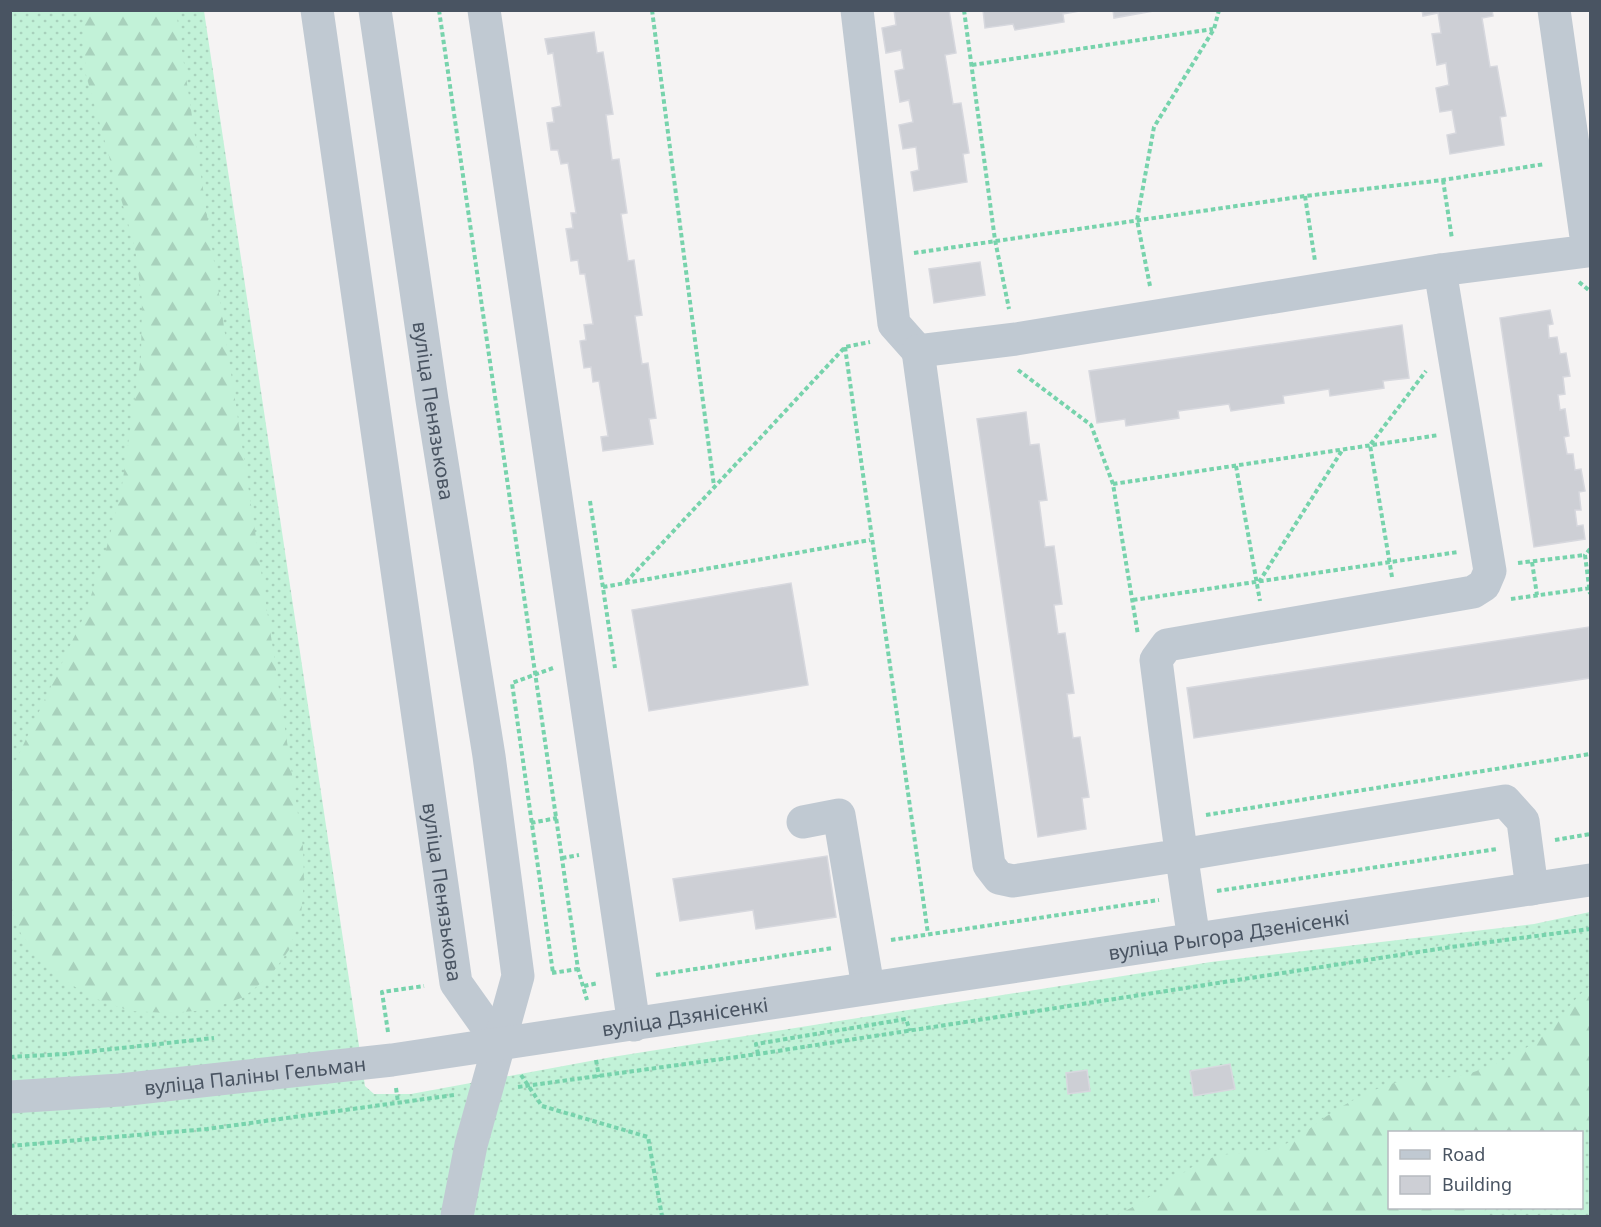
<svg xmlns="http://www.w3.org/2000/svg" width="1601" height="1227" font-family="'Noto Sans',sans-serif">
  <defs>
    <pattern id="grass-dots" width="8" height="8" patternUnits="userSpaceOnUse" patternTransform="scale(1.5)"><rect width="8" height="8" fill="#c2f2d8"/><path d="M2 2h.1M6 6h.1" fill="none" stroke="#a8d1bc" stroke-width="1.8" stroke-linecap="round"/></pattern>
    <pattern id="forest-firs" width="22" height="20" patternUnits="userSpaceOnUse" patternTransform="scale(1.5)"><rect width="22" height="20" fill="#c2f2d8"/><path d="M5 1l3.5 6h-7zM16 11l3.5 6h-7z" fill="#a8d1bc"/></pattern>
  </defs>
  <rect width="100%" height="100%" fill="#f5f3f3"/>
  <!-- grass -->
  <path fill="url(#grass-dots)" fill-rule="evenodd" d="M10,11h194l161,1075 9,8h37l201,-37 599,-95 323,-38 56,-12v304h-1579zM1390,1132h192v76h-192z"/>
  <!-- forest -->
  <path fill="url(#forest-firs)" d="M83,11h93l127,836 1,34 -3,35 -12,34 -18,25 -27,22 -36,13 -39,3 -39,-2 -39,-14 -41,-26 -29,-37 -10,-25v-138l74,-157 21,-64 15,-58 20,-136 1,-56 -7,-52 -49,-173z
    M1590,986v138l-11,8h-189v76h96l-5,8h-366c15,-7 29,-15 43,-25 17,-11 30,-24 50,-32 23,-9 48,-3 71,-12 21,-9 35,-23 54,-35 19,-12 40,-23 61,-29 20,-6 40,-3 59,-6 27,-5 54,-17 76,-31 26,-15 38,-43 61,-60z"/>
  <!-- building -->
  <path fill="#cdcfd5" stroke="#d7d8de" stroke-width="1.5" d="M894,10h55l7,43 -11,2 8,49 8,-1 8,50 -6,1 4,28 -53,9 -3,-19 8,-2 -3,-23 -13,2 -4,-24 14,-3 -4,-22 -9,2 -5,-31 9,-2 -3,-19 -15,3 -4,-25 14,-3z
    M983,10h102l-22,4 1,8 -49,8 -2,-6 -28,4z
    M1113,10h46l-45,8z
    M1422,10h70l1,6 -11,2 8,49 7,-1 9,50 -6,1 4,28 -54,9 -3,-19 9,-2 -4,-23 -12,2 -4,-24 13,-3 -3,-22 -9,2 -5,-31 9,-1 -3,-20 -15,3z
    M594,32l3,21 6,-1 10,62 -7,1 6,45 7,-1 8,54 -6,1 7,47 6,-1 8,55 -7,1 7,48 6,-1 8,55 -7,1 4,25 -50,7 -2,-14 7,-1 -9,-55 -6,1 -2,-15 -7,1 -4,-27 6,-1 -2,-15 9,-1 -8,-50h-5l-2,-14 -7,1 -5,-32 7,-1 -2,-15h5l-8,-50 -7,1 -3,-14h-7l-4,-27 7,-1 -2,-14 9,-2 -8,-53 -5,1 -3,-15z
    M980,262l5,33 -51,8 -5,-34z
    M1550,310l3,14 -5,1 1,13 8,-1 3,17 6,-1 4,23 -7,1 2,17 -7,1 2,15 5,-1 4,27 -5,1 3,17h6l2,16 6,-1 4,22 -6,1 2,18h-6l2,16 6,-1 2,14 -51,8 -34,-229z
    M1402,325l7,53 -26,3 1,7 -54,8 -1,-7 -46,7 1,7 -53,8 -2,-7 -51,7 1,7 -53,8 -1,-7 -28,4 -8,-52z
    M1026,412l4,33 9,-1 8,56 -8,1 6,46 9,-1 8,58 -8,1 4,29 7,-1 9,60 -7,1 6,44 7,-1 9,60 -7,1 4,31 -48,8 -61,-418z
    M791,583l17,102 -159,26 -17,-101z
    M1589,627l1,51 -396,60 -7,-50z
    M827,856l9,61 -80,12 -3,-19 -73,11 -7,-42z
    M1230,1064l5,25 -41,7 -4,-25z
    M1087,1070l3,21 -22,3 -2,-21z"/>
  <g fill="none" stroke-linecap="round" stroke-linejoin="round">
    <!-- path -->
    <path stroke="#77d3ac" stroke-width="4" stroke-dasharray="4.5 3" stroke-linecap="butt" d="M439,10l139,959 9,31
      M652,10l62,476
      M964,10l31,230 14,69
      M972,65l241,-36
      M1443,180l9,59
      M1305,196l10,65
      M914,253l391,-57 138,-16 102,-16
      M1579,282l11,9
      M1150,286l-13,-66 17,-93 60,-98 5,-19
      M845,347l83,587
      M1018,370l73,55 22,59 25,151
      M1236,466l24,135
      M1113,484l326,-49
      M590,501l25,167
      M1590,549l-5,6 5,39
      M1532,562l5,33
      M1518,563l67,-8
      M1392,577l-22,-132 56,-74
      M626,582l219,-235 25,-5
      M1259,582l84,-133
      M603,587l267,-47
      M1511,599l79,-11
      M1133,600l325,-48
      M553,668l-41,15 41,290
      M1206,815l384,-61
      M531,823l26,-5
      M1555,840l35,-6
      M562,858l17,-3
      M1217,891l280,-42
      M891,940l268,-40
      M552,973l26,-4
      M656,975l177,-27
      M584,986l14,-3
      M388,1032l-6,-40 42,-6
      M758,1054l-2,-10 150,-25 4,12
      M10,1057l56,-3 148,-16
      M596,1060l3,17
      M521,1075l21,31 106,31 14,79
      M518,1087l240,-33 693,-107 139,-18
      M396,1088l2,14
      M10,1146l197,-17 247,-34"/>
    <!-- minor -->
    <g stroke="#c0c9d2" stroke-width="33">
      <path id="s1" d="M317,10l139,973 44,62"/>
      <path id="s2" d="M375,10l57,390 57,356 29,220 -47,169 -14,71"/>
      <path d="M484,10l150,1015"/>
      <path d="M857,10l37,314 24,27"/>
      <path d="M1440,270l148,-19 -34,-241"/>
      <path d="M803,822l36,-7 29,172"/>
      <path d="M1194,939c-15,-93 -26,-186 -38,-279l11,-15 306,-53 11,-7 6,-14 -50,-301 -424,69 -98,12 71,514 10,13 14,3 156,-24 336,-56 18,20 9,68"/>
      <path id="s3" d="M10,1097l110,-7 272,-30 1198,-180"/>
    </g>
  </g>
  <g text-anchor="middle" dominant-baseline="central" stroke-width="5" stroke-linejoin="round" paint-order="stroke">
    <!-- street labels -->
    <g font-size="20" fill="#495462" stroke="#fff">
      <text stroke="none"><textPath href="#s2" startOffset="405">вуліца Пенязькова</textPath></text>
      <text stroke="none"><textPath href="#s1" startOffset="891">вуліца Пенязькова</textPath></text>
      <text stroke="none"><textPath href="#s3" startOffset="1230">вуліца Рыгора Дзенісенкі</textPath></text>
      <text stroke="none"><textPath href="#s3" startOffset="680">вуліца Дзянісенкі</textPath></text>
      <text stroke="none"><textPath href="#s3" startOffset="246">вуліца Паліны Гельман</textPath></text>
    </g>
  </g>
  <!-- border -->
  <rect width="1601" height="1227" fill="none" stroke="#495462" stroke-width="24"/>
  <!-- legend -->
  <rect x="1388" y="1131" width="195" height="78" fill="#ffffff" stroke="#b6bbc0" stroke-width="1.5"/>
  <rect x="1400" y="1150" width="30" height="9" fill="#c0c9d2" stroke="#b6bbc0" stroke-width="1.5"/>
  <text x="1442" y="1161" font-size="18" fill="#495462">Road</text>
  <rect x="1400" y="1176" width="30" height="18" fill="#cdcfd5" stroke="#b6bbc0" stroke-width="1.5"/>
  <text x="1442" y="1191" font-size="18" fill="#495462">Building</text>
</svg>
